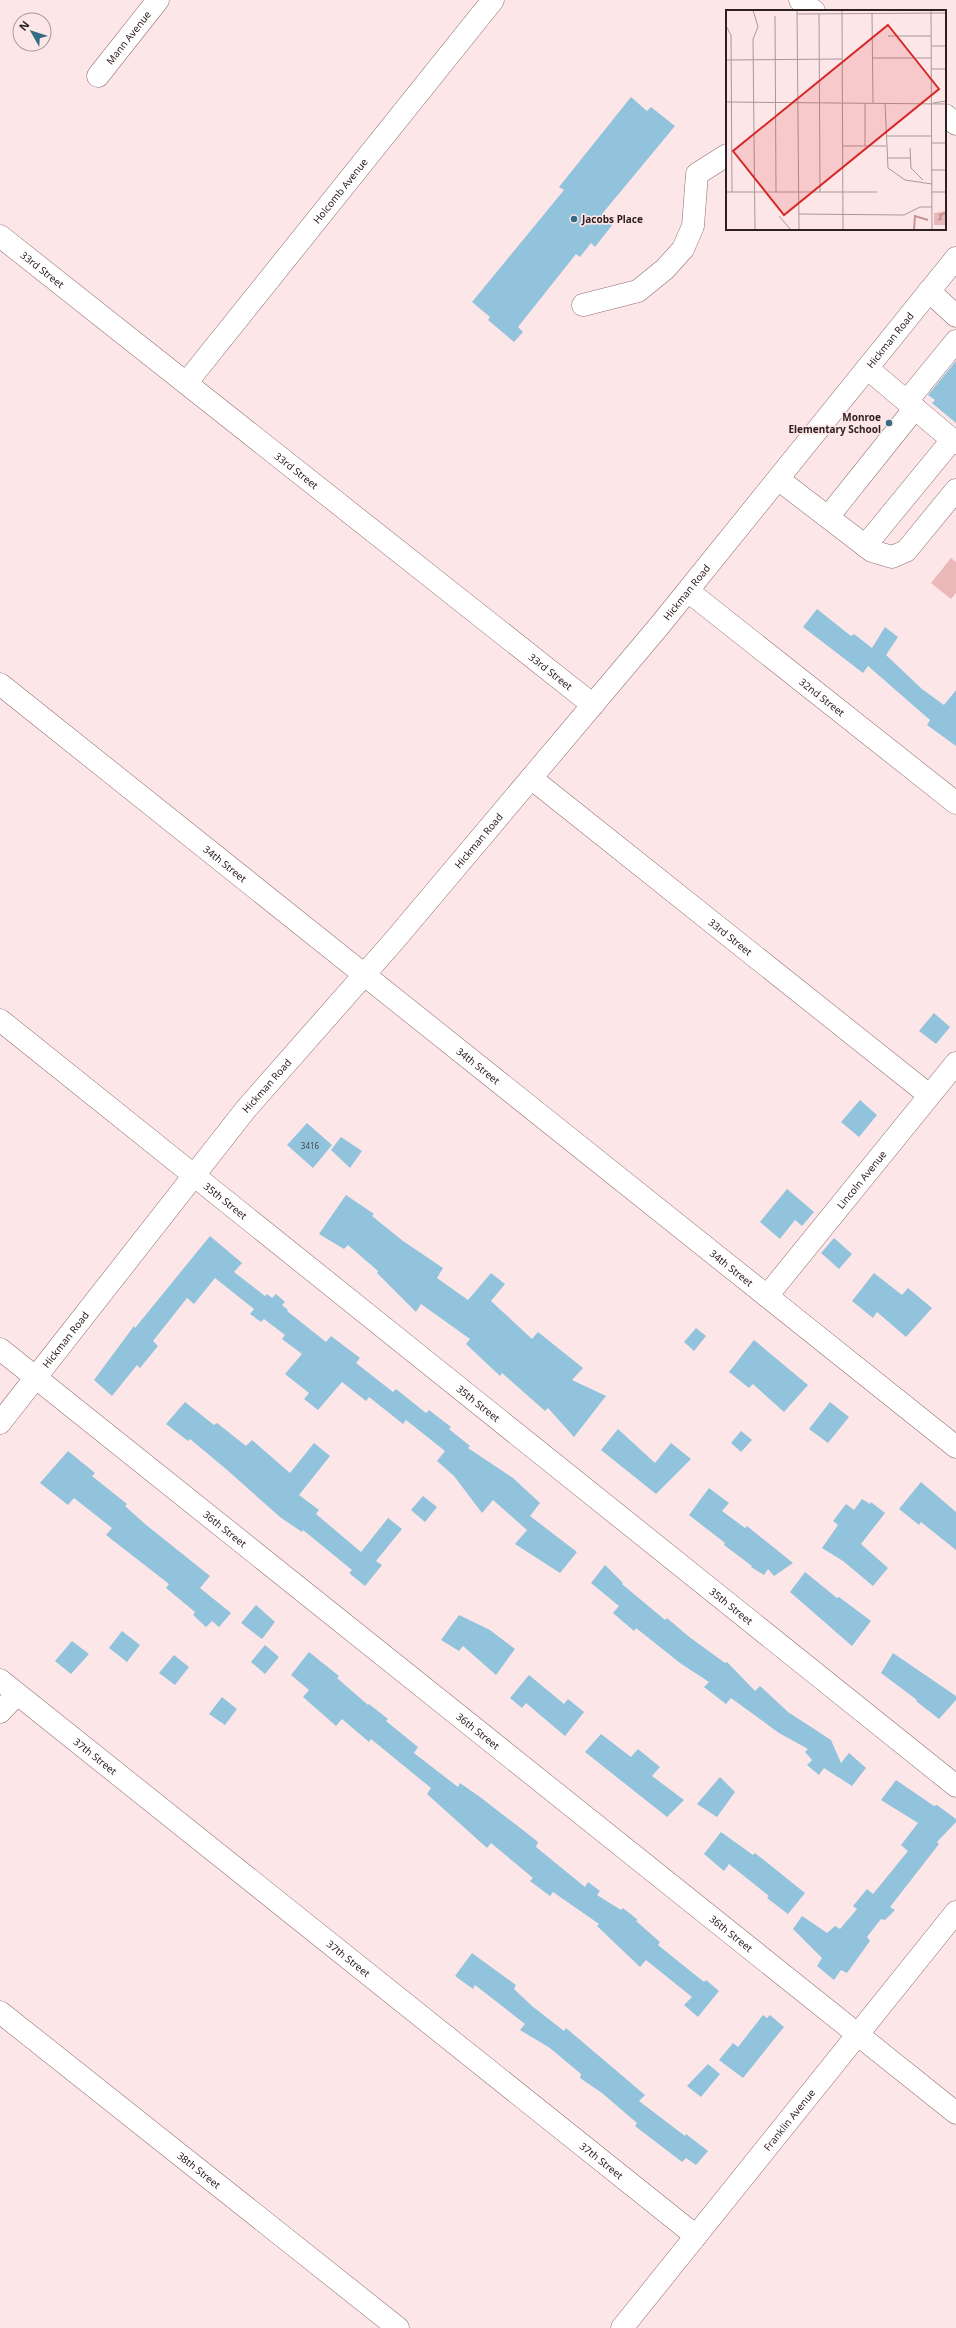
<svg xmlns="http://www.w3.org/2000/svg" width="956" height="2328" font-family="'Noto Sans',sans-serif">
  <rect width="100%" height="100%" fill="#fde6e7"/>
  <!-- green -->
  <path fill="#ebb8ba" d="M951,558l5,4v31l-5,6 -20,-16z"/>
  <!-- building -->
  <path fill="#91c3dc" d="M631,97l16,14 4,-4 24,19 -73,88 11,10 -18,23 -4,-4 -11,14 -4,-3 -58,73 5,5 -9,10 -26,-22 2,-3 -18,-15 92,-112 -5,-3z
    M956,361v62l-24,-20 3,-3 -7,-5z
    M817,609l34,27 3,-2 18,14 13,-21 13,10 -12,18 36,34 22,16 12,-15v56l-29,-21 3,-5 -62,-54 -5,7 -60,-46z
    M934,1013l16,14 -14,17 -17,-13z
    M860,1100l17,15 -18,22 -18,-15z
    M307,1123l25,22 -19,23 -26,-23z
    M341,1137l21,14 -12,17 -19,-18z
    M787,1189l27,23 -12,14 -7,-6 -15,19 -20,-17z
    M346,1195l28,19 -2,2 31,25 40,27 -6,10 31,22 23,-27 14,11 -14,17 41,38 6,-7 45,36 -11,12 34,16 -32,41 -26,-29 -3,3 -43,-38 -2,3 -34,-32 4,-5 -49,-35 -5,8 -39,-39 1,-2 -30,-26 -4,4 -25,-15z
    M210,1236l32,27 -8,9 31,24 2,-2 5,4 4,-4 9,8 -3,3 6,5 -1,1 39,31 5,-6 29,22 -4,5 37,29 3,-3 30,24 3,-3 22,17 -2,2 21,17 -2,2 45,30 27,25 -10,13 47,36 -17,21 -45,-29 12,-14 -34,-30 -11,13 -28,-37 -17,-15 8,-10 -39,-31 -3,4 -34,-27 -3,4 -24,-19 -24,28 -14,-11 5,-6 -24,-19 17,-20 -20,-15 3,-4 -21,-16 -3,3 -11,-8 4,-5 -39,-31 -21,26 -7,-6 -34,43 5,5 -18,22 -3,-3 -25,31 -18,-16 40,-54 1,2z
    M834,1238l18,16 -13,15 -18,-16z
    M874,1273l28,22 6,-7 24,20 -26,29 -29,-25 -4,6 -21,-17z
    M696,1328l10,8 -12,15 -10,-9z
    M754,1340l54,45 -24,27 -31,-28 -4,4 -20,-16z
    M185,1402l29,23 3,-2 29,23 6,-6 38,33 24,-30 16,13 -31,39 20,15 -3,4 45,38 27,-34 14,11 -26,32 6,4 -17,21 -16,-13 3,-3 -49,-40 -1,2 -22,-15 -54,-48 -36,-30 -2,2 -22,-17z
    M830,1402l19,15 -21,26 -19,-14z
    M618,1429l37,34 16,-20 20,16 -35,35 -55,-44z
    M741,1431l11,9 -11,12 -10,-9z
    M68,1451l27,22 -3,3 35,28 -2,2 20,18 65,52 -10,12 31,25 -12,14 -7,-6 -6,6 -13,-12 2,-3 -29,-24 3,-4 -63,-49 6,-7 -38,-30 -6,7 -28,-22z
    M921,1482l35,30v38l-35,-28 -2,3 -20,-16z
    M709,1488l20,15 -7,8 23,17 2,-2 46,37 -19,13 -6,-7 -4,6 -13,-8 1,-1 -28,-21 1,-2 -36,-28z
    M423,1496l14,11 -12,15 -14,-12z
    M862,1499l8,5 1,-2 14,11 -24,31 27,24 -15,18 -30,-25 -21,-13 16,-23 -5,-4 13,-17 8,6z
    M605,1565l18,18 -1,1 43,36 2,-2 21,18 37,27 2,-1 28,29 5,-5 28,26 43,28 10,23 8,-10 17,15 -14,18 -28,-18 -5,7 -12,-10 5,-5 -7,-8 3,-3 -29,-16 -48,-35 -5,6 -22,-17 5,-5 -29,-19 -44,-35 -2,3 -21,-18 6,-7 -28,-23z
    M805,1572l32,26 2,-1 32,24 -19,25 -62,-54z
    M256,1605l19,17 -13,17 -21,-16z
    M459,1615l31,15 25,19 -19,26 -33,-29 -4,5 -18,-11z
    M122,1631l18,14 -13,17 -18,-14z
    M72,1641l17,13 -18,20 -16,-13z
    M265,1645l14,12 -14,17 -14,-12z
    M309,1652l30,24 -2,2 31,27 1,-1 19,15 -2,2 32,26 -4,6 44,34 2,-4 20,14 48,37 10,8 -2,5 49,40 3,-5 12,9 -3,4 24,15 2,-2 15,12 -2,1 24,21 -2,3 46,37 2,-2 13,11 -21,26 -14,-12 8,-8 -46,-37 -6,7 -43,-41 2,-2 -46,-32 -3,4 -20,-15 3,-3 -42,-35 -4,5 -60,-54 4,-6 -60,-49 -2,3 -27,-23 -6,7 -33,-29 6,-7 -18,-15z
    M893,1653l63,43v4l-17,19 -23,-18 1,-1 -36,-27z
    M174,1655l15,12 -14,18 -16,-12z
    M529,1675l35,29 4,-5 16,13 -19,24 -39,-33 -4,5 -12,-10z
    M222,1697l15,12 -12,16 -16,-11z
    M601,1734l30,23 7,-8 22,18 -8,9 32,24 -17,17 -82,-65z
    M720,1777l15,15 -18,25 -20,-13z
    M896,1780l38,26 3,-1 19,14v3l-19,20 2,2 -49,63 5,3 -10,10 -4,-1 -14,18 3,4 -23,32 -6,-3 -7,10 -17,-14 5,-8 -29,-29 9,-13 25,17 8,-7 5,3 17,-20 -4,-3 14,-17 6,5 35,-43 -7,-6 17,-22 -37,-23z
    M721,1832l32,23 2,-2 50,40 -17,21 -21,-16 2,-2 -40,-32 -5,7 -20,-17z
    M472,1953l44,32 -2,4 18,17 32,25 2,-3 79,67 -6,6 46,35 1,-2 22,17 -12,14 -10,-7 -4,4 -47,-36 2,-3 -35,-30 -22,-15 1,-4 -31,-26 -30,-18 5,-6 -50,-39 -2,4 -18,-13z
    M763,2015l4,3 3,-3 14,12 -41,51 -24,-18 14,-17 5,4z
    M708,2064l12,10 -19,23 -14,-11z"/>
  <g fill="none" stroke-linecap="round" stroke-linejoin="round">
    <defs>
      <g id="minor">
        <path d="M800,0l14,11"/>
        <path id="s1" d="M98,76l60,-76"/>
        <path d="M945,115l11,9"/>
        <path id="s2" d="M0,236l593,469"/>
        <path d="M929,291l27,25"/>
        <path d="M583,305l55,-14 27,-22 18,-20 10,-23 4,-52 30,-19"/>
        <path d="M867,368l89,75"/>
        <path id="s3" d="M187,382l306,-382"/>
        <path d="M907,401l49,-60"/>
        <path d="M778,479l94,72 20,6 14,-6 50,-61"/>
        <path d="M828,517l87,-109"/>
        <path d="M865,546l87,-106"/>
        <path id="s4" d="M688,591l268,212"/>
        <path id="s5" d="M0,684l956,763"/>
        <path id="s6" d="M531,778l398,317"/>
        <path id="s7" d="M0,1020l956,766"/>
        <path id="s8" d="M767,1296l189,-233"/>
        <path id="s9" d="M0,1349l956,764"/>
        <path id="s10" d="M0,1680l696,556"/>
        <path d="M0,1712l17,-18"/>
        <path id="s11" d="M0,2012l398,316"/>
        <path id="s12" d="M622,2328l334,-416"/>
      </g>
      <g id="major">
        <path id="s13" d="M0,1423l246,-314 147,-167 267,-317 296,-367"/>
      </g>
    </defs>
    <!-- minor casing -->
    <use href="#minor" stroke="#906f71" stroke-width="23"/>
    <!-- major casing -->
    <use href="#major" stroke="#906f71" stroke-width="23"/>
    <!-- minor -->
    <use href="#minor" stroke="#fff" stroke-width="22"/>
    <!-- major -->
    <use href="#major" stroke="#fff" stroke-width="22"/>
  </g>
  <!-- markers -->
  <g fill="#346c86" stroke="#fde6e7" stroke-width="1.5">
    <circle cx="574" cy="219" r="4"/>
    <circle cx="889" cy="423" r="4"/>
  </g>
  <g text-anchor="middle" dominant-baseline="central" stroke-width="3.5" stroke-linejoin="round" paint-order="stroke">
    <!-- number labels -->
    <g font-size="8" fill="#484a50">
      <text x="310" y="1145">3416</text>
    </g>
    <!-- street labels -->
    <g font-size="10" fill="#2f2122" stroke="#fde6e7">
      <text stroke="none"><textPath href="#s1" startOffset="49">Mann Avenue</textPath></text>
      <text stroke="none"><textPath href="#s3" startOffset="245">Holcomb Avenue</textPath></text>
      <text stroke="none"><textPath href="#s2" startOffset="54">33rd Street</textPath></text>
      <text stroke="none"><textPath href="#s13" startOffset="1402">Hickman Road</textPath></text>
      <text stroke="none"><textPath href="#s2" startOffset="378">33rd Street</textPath></text>
      <text stroke="none"><textPath href="#s13" startOffset="1078">Hickman Road</textPath></text>
      <text stroke="none"><textPath href="#s2" startOffset="702">33rd Street</textPath></text>
      <text stroke="none"><textPath href="#s4" startOffset="171">32nd Street</textPath></text>
      <text stroke="none"><textPath href="#s13" startOffset="754">Hickman Road</textPath></text>
      <text stroke="none"><textPath href="#s5" startOffset="288">34th Street</textPath></text>
      <text stroke="none"><textPath href="#s6" startOffset="255">33rd Street</textPath></text>
      <text stroke="none"><textPath href="#s5" startOffset="612">34th Street</textPath></text>
      <text stroke="none"><textPath href="#s13" startOffset="430">Hickman Road</textPath></text>
      <text stroke="none"><textPath href="#s8" startOffset="150">Lincoln Avenue</textPath></text>
      <text stroke="none"><textPath href="#s7" startOffset="289">35th Street</textPath></text>
      <text stroke="none"><textPath href="#s5" startOffset="936">34th Street</textPath></text>
      <text stroke="none"><textPath href="#s13" startOffset="106">Hickman Road</textPath></text>
      <text stroke="none"><textPath href="#s7" startOffset="613">35th Street</textPath></text>
      <text stroke="none"><textPath href="#s9" startOffset="288">36th Street</textPath></text>
      <text stroke="none"><textPath href="#s7" startOffset="937">35th Street</textPath></text>
      <text stroke="none"><textPath href="#s9" startOffset="612">36th Street</textPath></text>
      <text stroke="none"><textPath href="#s10" startOffset="122">37th Street</textPath></text>
      <text stroke="none"><textPath href="#s9" startOffset="936">36th Street</textPath></text>
      <text stroke="none"><textPath href="#s10" startOffset="446">37th Street</textPath></text>
      <text stroke="none"><textPath href="#s12" startOffset="267">Franklin Avenue</textPath></text>
      <text stroke="none"><textPath href="#s10" startOffset="770">37th Street</textPath></text>
      <text stroke="none"><textPath href="#s11" startOffset="254">38th Street</textPath></text>
    </g>
    <!-- poi labels -->
    <g font-size="10" font-weight="bold" fill="#2f2122" stroke="#fde6e7" text-anchor="start">
      <text x="582" y="219">Jacobs Place</text>
      <text x="881" y="417" text-anchor="end">Monroe<tspan x="881" dy="12">Elementary School</tspan></text>
    </g>
  </g>
  <!-- overview -->
  <g transform="translate(726 10)">
    <rect width="220" height="220" fill="#fde6e7"/>
    <path d="M220,201v14h-12v-12z" fill="#ebb8ba"/>
    <path fill="none" stroke="#c69295" stroke-width="2" d="M212,210l3,-1 -1,-4 6,-2M188,220l1,-14 13,4"/>
    <path fill="none" stroke="#ab9798" stroke-width="1" d="M27,0l5,17 -5,12 2,191M71,0l2,220M116,0l1,220M205,0l1,220M71,4l149,-1M93,4l1,178M146,4l1,89M49,6l1,176M0,16l5,9 1,157M162,26h43M205,36h15M146,48h59M0,50l116,-1M205,59h15M0,92l220,2M139,93v43M159,93l3,65 17,12 27,4M207,93l13,-2M160,126h45M205,133h15M117,136h43M184,138l1,20 12,12M161,148h23M206,160h14M0,182h151M206,182h14M73,204l105,1 16,-8h12M53,206l12,14"/>
    <path fill="#d62828" fill-opacity="0.15" stroke="#d62828" stroke-width="2" d="M162,15l51,64 -155,126 -51,-64z"/>
    <rect width="220" height="220" fill="none" stroke="#2f2122" stroke-width="2"/>
  </g>
  <!-- north arrow -->
  <g transform="translate(32 32) rotate(309)"><circle r="19" fill="#fde6e7" stroke="#ab9798"/>
  <path d="M0-3L7 15L0 10L-7 15Z" fill="#346c86"/>
  <text y="-6" font-size="11" font-weight="bold" text-anchor="middle" fill="#2f2122">N</text>
  </g>
</svg>
